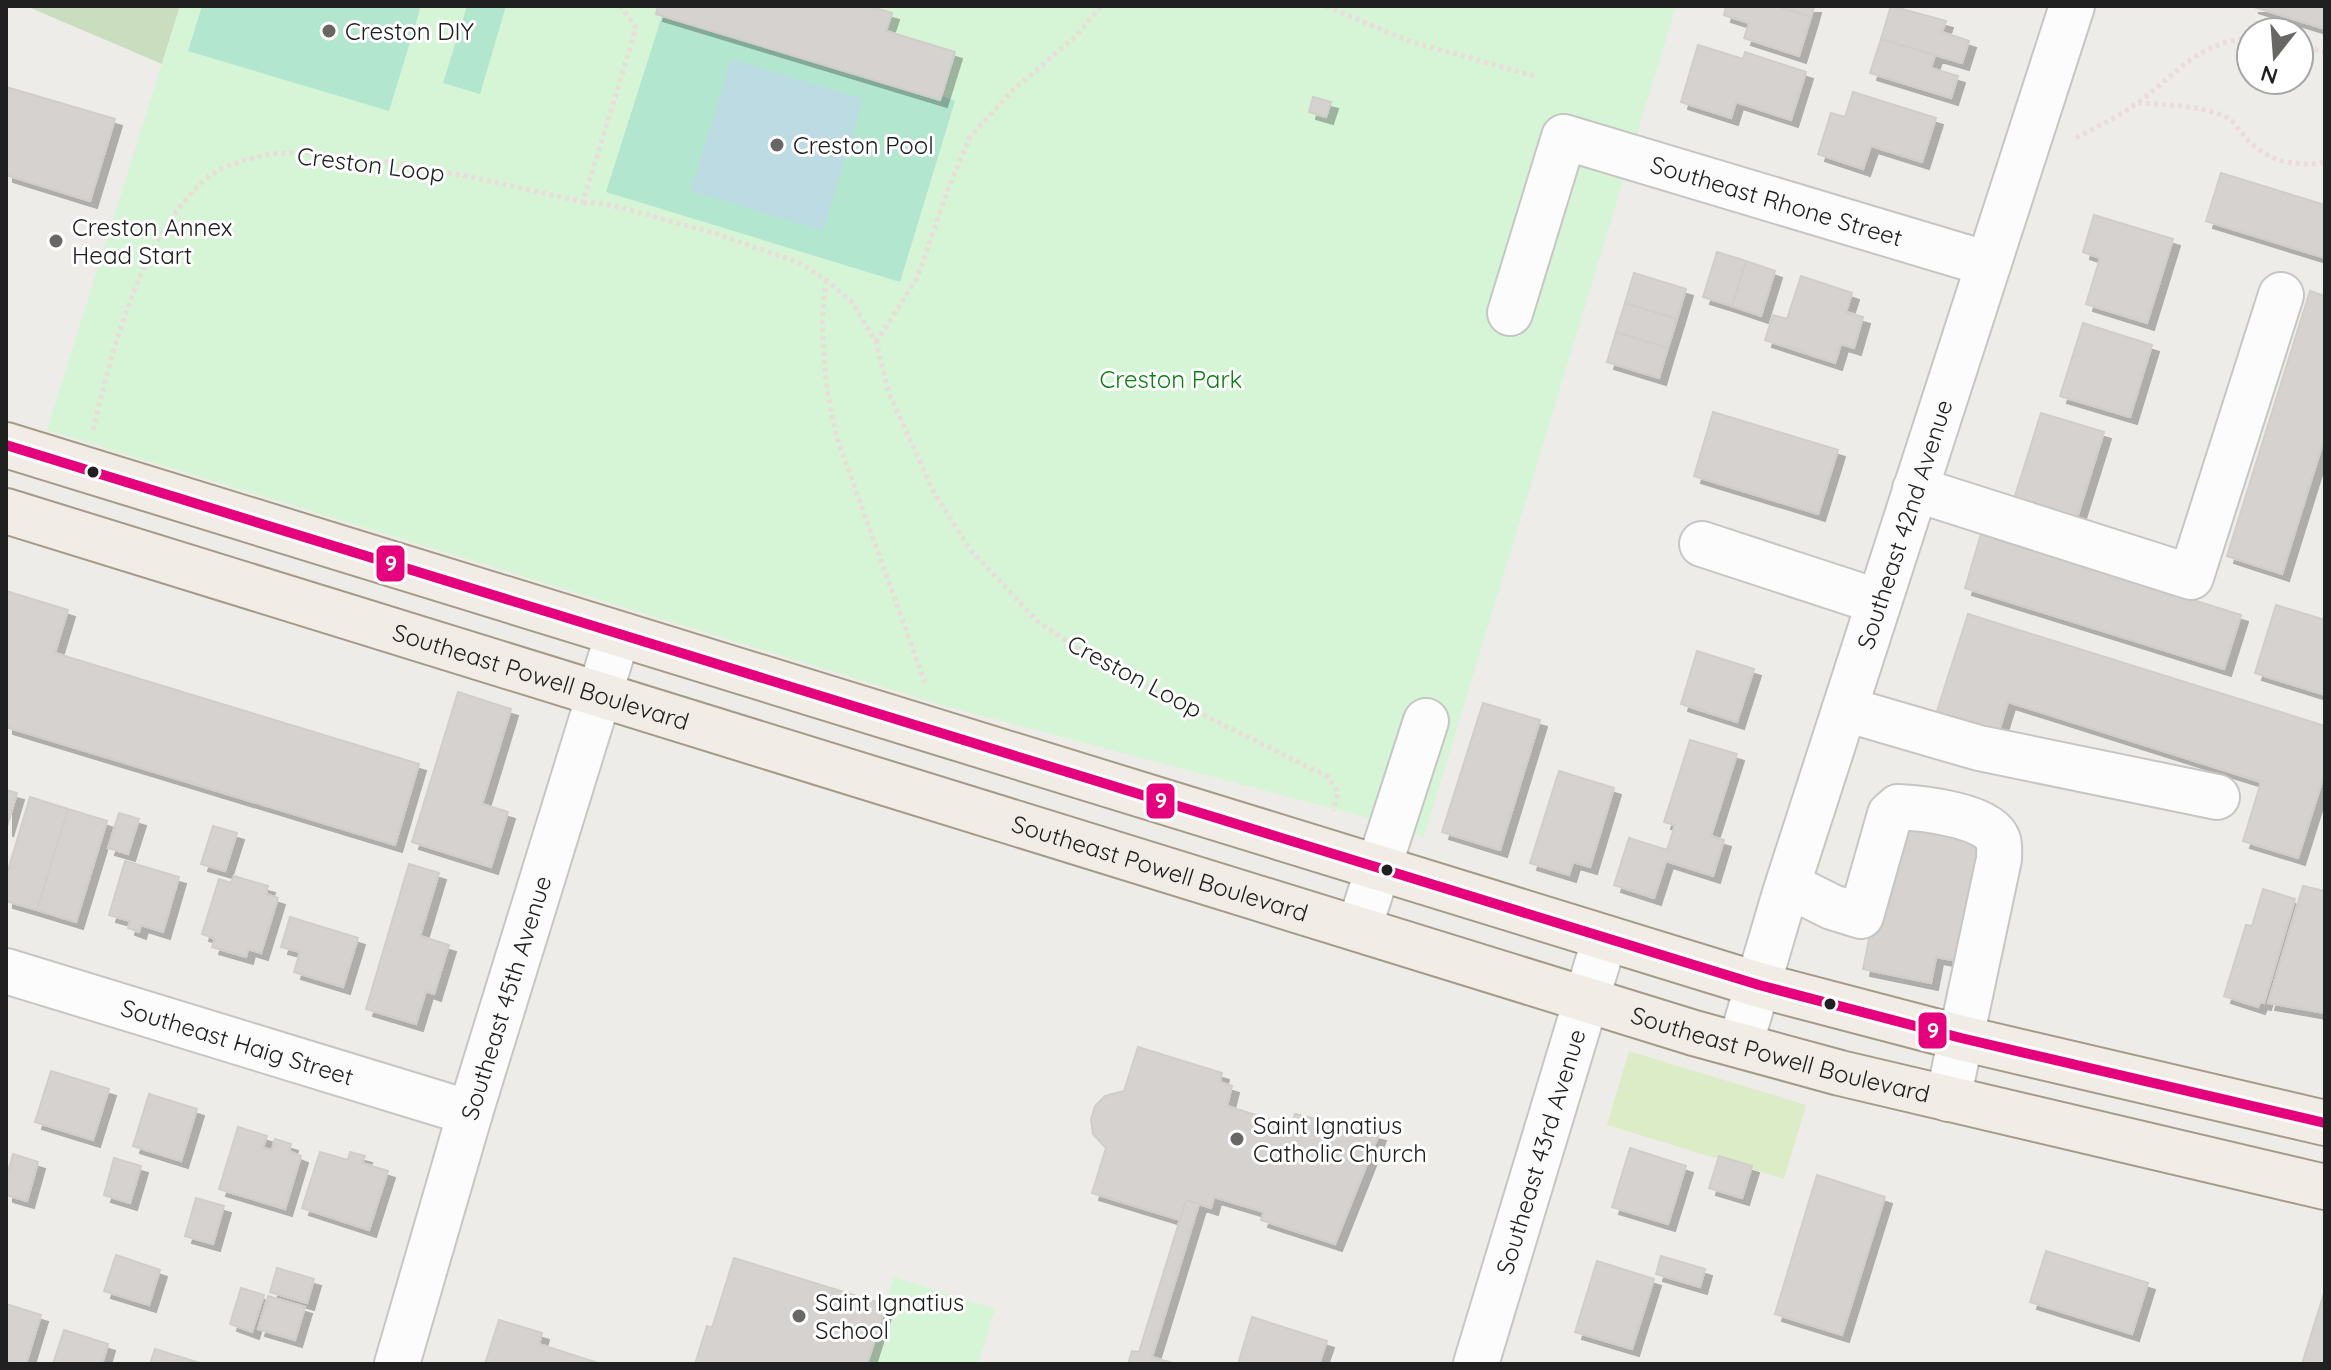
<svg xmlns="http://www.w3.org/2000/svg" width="2331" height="1370" font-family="Quicksand,sans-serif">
  <defs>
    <filter id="shadow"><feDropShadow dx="7" dy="7" stdDeviation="0" flood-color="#0004"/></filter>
  </defs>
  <rect width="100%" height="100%" fill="#eeece9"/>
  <!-- grass -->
  <path fill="#dcecc7" d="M1629,1051l177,54 -22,74 -177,-54z"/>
  <!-- forest -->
  <path fill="#caddbe" d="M26,6h154l-18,58z"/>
  <!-- park -->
  <path fill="#d6f4d6" d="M180,6h1496l-252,831 -67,-22 -412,-109 -898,-276z
    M894,1277l101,32 -17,55h-111z"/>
  <!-- pitch -->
  <path fill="#b3e6cf" d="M202,6h219l-32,105 -201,-60z
    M467,6h39l-26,88 -37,-11z
    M662,16l278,84 2,-4 13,5 -55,181 -294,-90z"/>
  <!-- water -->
  <path fill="#bcdbe2" d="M731,59l132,40 -40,132 -132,-40z"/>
  <!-- building -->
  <path fill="#d5d2d0" stroke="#d1ceca" stroke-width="2" filter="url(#shadow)" d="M658,6h210l24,7 -6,18 69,21 -15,48 -284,-86z
    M1726,6h50l35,11 -12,39 -55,-18 5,-15 -25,-8z
    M1776,6h38l-3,11z
    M1891,6l55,15 -4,11 27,9 -7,22 -81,-24z
    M2251,6h74v23z
    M1881,39l54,16 -4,13 27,8 -7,22 -81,-25z
    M1698,45l45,14 2,-7 61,20 -15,48 -55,-18 -5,16 -50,-16z
    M6,87l109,32 -25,82 -84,-26z
    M1853,92l83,26 -14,44 -51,-16 -8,23 -45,-15 13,-41 14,4z
    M1313,97l18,5 -5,15 -17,-5z
    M2221,173l104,32v53l-119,-37z
    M2094,215l79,24 -26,84 -61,-19 14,-46 -17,-6z
    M1717,252l29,9 -14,45 -29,-9z
    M1746,261l29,10 -14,45 -29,-10z
    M1634,273l52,16 -9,30 -52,-16z
    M1801,276l51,17 -6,19 17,5 -9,31 -13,-4 -6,19 -70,-23 8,-25 14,4z
    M2310,291l15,5v140l-43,138 -55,-18z
    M1625,303l52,16 -9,29 -52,-16z
    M2083,323l69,22 -22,72 -70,-21z
    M1616,332l52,16 -9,30 -52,-16z
    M1713,412l125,38 -20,64 -124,-38z
    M2041,413l63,19 -27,86 -63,-19z
    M1981,534l260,81 -17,54 -259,-81z
    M6,591l62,19 -13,43 364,111 -24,81 -389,-118z
    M2276,605l49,15v75l-70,-22z
    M1968,614l357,112v46l-27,86 -55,-17 18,-59 -253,-80 -9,29 -62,-20z
    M1697,651l57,18 -17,53 -56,-18z
    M458,692l53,17 -29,95 26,8 -17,55 -79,-25z
    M1483,703l57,17 -40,130 -58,-18z
    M1690,740l47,14 -26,82 13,4 -11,36 -47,-15 -12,37 -40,-13 15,-47 38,12 8,-25 -11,-3z
    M1559,771l55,17 -24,79 -17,-5 -4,13 -39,-12z
    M6,790l11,3 -11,37z
    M30,797l38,12 -31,101 -31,-9v-24z
    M68,809l39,12 -31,101 -39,-12z
    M119,813l20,6 -11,35 -20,-6z
    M213,826l24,7 -12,38 -24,-7z
    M1906,827l74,15 -12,121 -32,-6 -5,26 -68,-14 18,-90 14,3z
    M125,861l54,16 -16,55 -22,-7 -2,7 -11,-4 2,-7 -21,-6z
    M409,864l30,9 -19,63 29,9 -15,49 -8,-3 -10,33 -50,-15z
    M234,876l34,10 -2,8 12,4 -17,55 -13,-4 -2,8 -34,-10 3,-8 -13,-5 17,-55 12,4z
    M2303,886l22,5v122l-57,-10z
    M2263,889l32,10 -31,104 -4,-1 -2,5 -34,-11 22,-71 6,1z
    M290,917l68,21 -15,49 -49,-15 6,-20 -19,-5z
    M1138,1047l84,26 -2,9 12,4 -5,20 64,20 4,-12 84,20 -44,110 -74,-24 3,-8 -50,-15 -3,11 -25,-8 -6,20 -88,-27 14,-45 -13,-14 -2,-14 4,-14 10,-10 19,-5z
    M51,1071l58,18 -16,51 -58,-18z
    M149,1094l48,15 -16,52 -48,-15z
    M238,1127l29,9 -4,12 9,2 3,-11 16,5 -2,7 12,5 -16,53 -66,-20z
    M1630,1148l56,18 -18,58 -56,-17z
    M320,1152l28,8 2,-8 15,4 -3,7 26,8 -19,59 -67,-22z
    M13,1154l25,8 -11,39 -21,-6v-16z
    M1719,1156l33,10 -10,32 -33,-10z
    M114,1158l27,8 -11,37 -26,-8z
    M1817,1175l68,22 -43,138 -67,-21z
    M196,1198l28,8 -11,38 -28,-8z
    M1186,1200l13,4 -47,153 24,7h-48l4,-13 7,1z
    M2046,1251l102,32 -16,51 -102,-32z
    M116,1255l44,15 -11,35 -45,-14z
    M1661,1256l44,13 -5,18 -44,-13z
    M734,1258l152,47 -19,59h-172l12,-38 5,2z
    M1597,1261l57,18 -22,70 -57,-17z
    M277,1268l37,11 -7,24 -37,-11z
    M241,1288l23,7 -12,37 -22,-8z
    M2325,1290v74h-23z
    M268,1296l37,11 -10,33 -37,-11z
    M6,1304l35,11 -15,49 -20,-2z
    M1252,1317l75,24 -8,23h-81z
    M499,1320l43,13 -3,11 62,20h-116z
    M64,1330l44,14 -6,20h-49z
    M155,1349l48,15h-53z"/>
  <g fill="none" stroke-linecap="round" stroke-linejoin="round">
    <defs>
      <g id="minor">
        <path id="s1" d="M1510,313l54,-176 424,127"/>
        <path d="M1915,489l276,88 90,-282"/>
        <path d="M1702,544l177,58"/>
        <path d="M1845,709l134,39 238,49"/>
        <path d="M1788,885l44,22 29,9 29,-102 8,-7c22,1 92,8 100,33 2,5 1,13 1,19l-51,240"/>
        <path d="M1359,928l67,-207"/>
        <path id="s2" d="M6,971l464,142"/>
        <path id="s3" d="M1740,1045l45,-152 287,-887"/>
        <path id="s4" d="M397,1364l73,-251 148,-479"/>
        <path id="s5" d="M1476,1364l129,-426"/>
      </g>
      <g id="major">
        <path d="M6,445l1753,540 202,53 364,85"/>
        <path id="s6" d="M6,511l1688,522 146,40 485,114"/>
      </g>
    </defs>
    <!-- minor casing -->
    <use href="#minor" stroke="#c7c6c5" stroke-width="48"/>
    <!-- major casing -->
    <use href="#major" stroke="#a59a85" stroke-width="48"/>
    <!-- path -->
    <path stroke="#ebdbda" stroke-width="5" stroke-dasharray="4 4" stroke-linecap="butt" d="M1326,6l83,35 129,36
      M2299,45l26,7
      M2138,103c28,2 61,2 86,13 11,5 15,14 22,22 21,23 49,30 79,24
      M2076,138c22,-12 44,-22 64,-37 40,-30 58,-59 111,-63
      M583,202l28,3 103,28 86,30 26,17 26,22 24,40 13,51 45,100 35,55 68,73 63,42 228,114 10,16 -5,18
      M826,280l-4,39 1,24 4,47 9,45 89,248
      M876,342l41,-64 33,-94 20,-47 43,-47 63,-54 25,-30
      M93,430c20,-83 46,-186 108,-247 17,-18 60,-29 84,-30 32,-2 65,4 96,8 68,10 135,26 202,41l53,-174 -15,-22"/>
    <!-- minor -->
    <use href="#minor" stroke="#fcfcfc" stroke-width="44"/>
    <!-- major -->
    <use href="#major" stroke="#f1ece6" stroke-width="44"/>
    <defs>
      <path id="bus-1" d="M6,445l1753,540 202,53 364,85"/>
    </defs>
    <!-- bus-1 casing -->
    <use href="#bus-1" stroke="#fff" stroke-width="16"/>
    <!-- bus-1 -->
    <use href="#bus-1" stroke="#e5007d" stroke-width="10"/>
  </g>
  <!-- markers -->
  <g fill="#686766" stroke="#fff" stroke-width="3">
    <circle cx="329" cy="31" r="8"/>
    <circle cx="777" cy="145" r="8"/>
    <circle cx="56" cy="241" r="8"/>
    <circle cx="1237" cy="1139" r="8"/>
    <circle cx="799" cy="1316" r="8"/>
  </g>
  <g fill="#202020" stroke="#fff" stroke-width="3">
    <circle cx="93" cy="472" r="7"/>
    <circle cx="1387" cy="870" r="7"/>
    <circle cx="1830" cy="1004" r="7"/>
  </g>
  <g text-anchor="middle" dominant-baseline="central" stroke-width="6" stroke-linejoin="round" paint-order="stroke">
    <!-- poi labels -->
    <g font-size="24" fill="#202020" stroke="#fff" text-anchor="start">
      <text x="345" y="31">Creston DIY</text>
      <text x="793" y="145">Creston Pool</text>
      <text x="72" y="227">Creston Annex<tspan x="72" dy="28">Head Start</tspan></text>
      <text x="1253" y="1125">Saint Ignatius<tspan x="1253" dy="28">Catholic Church</tspan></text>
      <text x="815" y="1302">Saint Ignatius<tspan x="815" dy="28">School</tspan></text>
    </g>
    <!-- street labels -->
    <g font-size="24" fill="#202020" stroke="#fff">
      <text transform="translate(371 164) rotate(7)">Creston Loop</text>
      <text stroke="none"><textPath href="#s1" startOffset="406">Southeast Rhone Street</textPath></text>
      <text stroke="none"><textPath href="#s3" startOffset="546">Southeast 42nd Avenue</textPath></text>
      <text stroke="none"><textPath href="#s6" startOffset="560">Southeast Powell Boulevard</textPath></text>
      <text transform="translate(1135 676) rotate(28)">Creston Loop</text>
      <text stroke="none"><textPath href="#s6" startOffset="1208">Southeast Powell Boulevard</textPath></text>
      <text stroke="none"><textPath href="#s4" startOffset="382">Southeast 45th Avenue</textPath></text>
      <text stroke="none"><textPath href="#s2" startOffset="242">Southeast Haig Street</textPath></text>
      <text stroke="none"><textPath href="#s6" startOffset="1856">Southeast Powell Boulevard</textPath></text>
      <text stroke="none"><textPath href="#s5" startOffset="222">Southeast 43rd Avenue</textPath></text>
    </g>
    <!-- park labels -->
    <g font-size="24" fill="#098310" stroke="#fff">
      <text x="1171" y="379">Creston Park</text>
    </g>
  </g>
  <g stroke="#fff" stroke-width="3">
    <rect x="375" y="544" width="31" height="39" rx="8" fill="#e5007d"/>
    <rect x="1145" y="782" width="31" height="38" rx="8" fill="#e5007d"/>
    <rect x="1917" y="1011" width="31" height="39" rx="8" fill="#e5007d"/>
  </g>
  <g font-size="22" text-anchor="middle" font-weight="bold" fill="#fff">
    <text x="391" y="571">9</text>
    <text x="1161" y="808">9</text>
    <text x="1933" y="1038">9</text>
  </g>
  <!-- border -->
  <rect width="2331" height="1370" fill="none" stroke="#202020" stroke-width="16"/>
  <!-- north arrow -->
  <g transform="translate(2275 56) rotate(197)"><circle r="38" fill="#ffffff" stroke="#a6a6a6" stroke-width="2"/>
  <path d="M0-6L14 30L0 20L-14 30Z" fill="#686766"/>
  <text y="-12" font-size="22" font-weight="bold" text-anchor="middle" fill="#202020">N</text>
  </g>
</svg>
